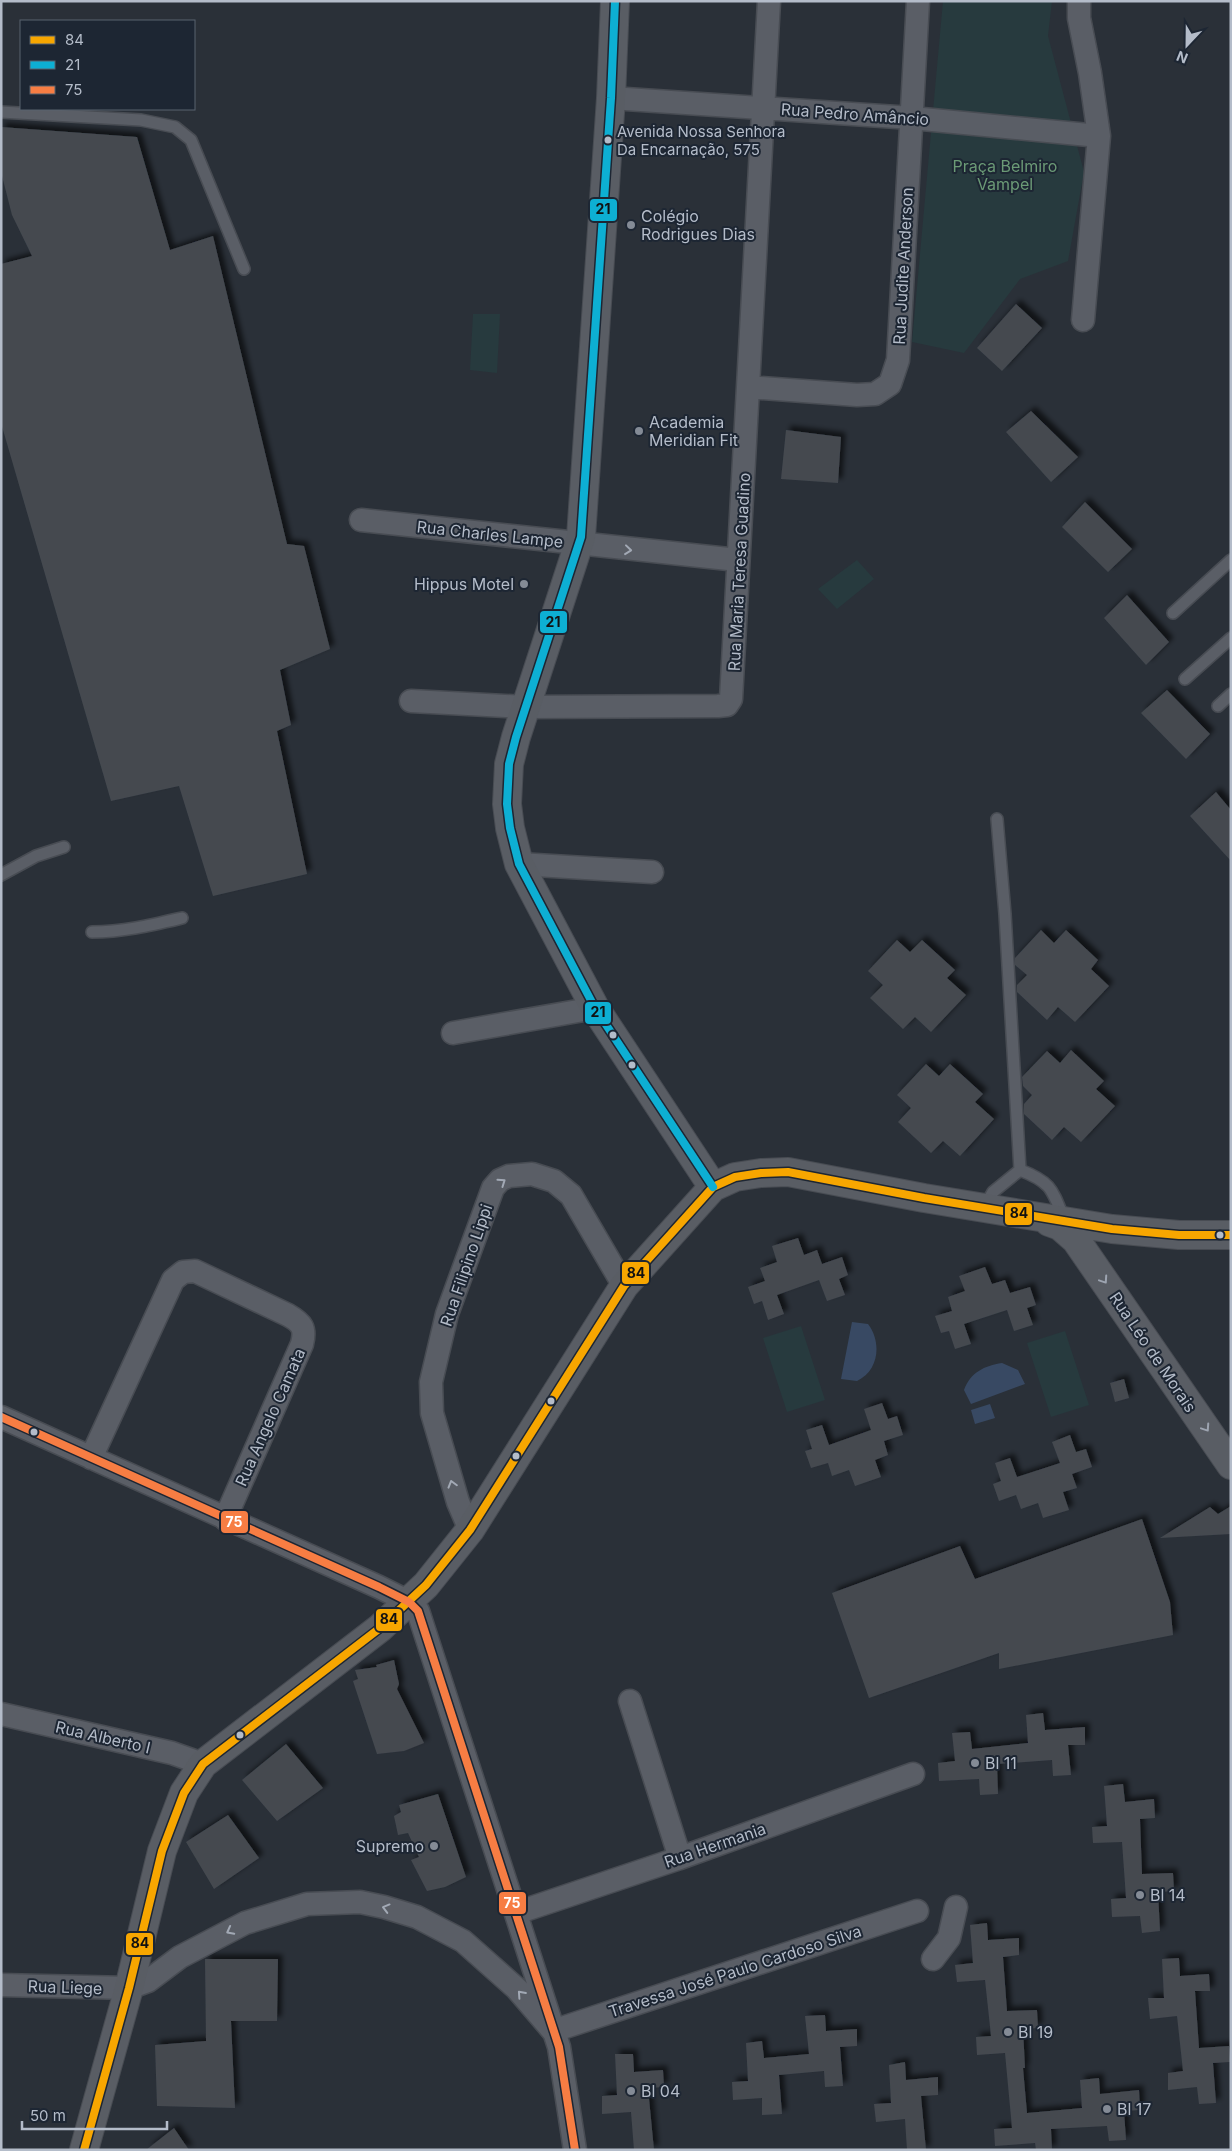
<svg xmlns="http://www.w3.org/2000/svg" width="1232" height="2151" font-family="Inter,sans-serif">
  <defs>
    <filter id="shadow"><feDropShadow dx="4.5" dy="-4.5" stdDeviation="2.5" flood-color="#0009"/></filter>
  </defs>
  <rect width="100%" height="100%" fill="#2a3038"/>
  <!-- green -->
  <path fill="#273a3e" d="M943,1h109l-4,35 36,136 -16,89 -48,18 -56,74 -52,-11z
    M473,314h27l-3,59 -27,-3z
    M857,560l17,19 -37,30 -19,-20z
    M801,1326l24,74 -38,12 -24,-74z
    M1065,1331l24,74 -38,12 -24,-74z"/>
  <!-- water -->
  <path fill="#384963" d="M852,1322l16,2c14,18 11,47 -11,57l-16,-2z
    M1002,1363l16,7 7,14 -54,20 -7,-14c7,-18 20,-24 38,-27z
    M990,1404l5,14 -20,6 -4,-14z"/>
  <!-- building -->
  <path fill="#444950" filter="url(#shadow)" d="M1,127l136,10 33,113 43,-14 74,308 17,2 26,103 -50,21 11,55 -14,6 30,143 -94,22 -34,-110 -68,15 -110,-378v-159l31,-8 -20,-41 -11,-43z
    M1016,304l26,24 -40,43 -25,-23z
    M1031,411l47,46 -27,25 -45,-50z
    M786,430l55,7 -3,46 -57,-4z
    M1085,502l47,47 -24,23 -46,-45z
    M1127,595l42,47 -23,23 -42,-47z
    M1167,690l43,44 -24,25 -45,-46z
    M1216,792l15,18v51l-41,-45z
    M1041,930l13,13 12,-13 32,30 -7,9 18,17 -34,36 -17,-15 -11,13 -30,-28v-7l10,-10 -12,-10v-7z
    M897,940l13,12 12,-12 33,30 -8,8 19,17 -35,37 -16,-15 -12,12 -33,-31 13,-13 -15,-14z
    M1071,1050l33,31 -8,8 19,17 -34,36 -17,-15 -12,13 -28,-26v-10l8,-9 -9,-9 -1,-9 25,-26 13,12z
    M926,1064l13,12 11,-12 33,30 -8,8 19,17 -34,37 -17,-15 -12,12 -33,-31 13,-14 -14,-13z
    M798,1238l6,17 13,-5 5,14 20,-7 6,18 -9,4 6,16 -18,6 -8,-21 -42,15 7,19 -16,6 -6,-19 -8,3 -6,-17 17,-6 -5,-13 17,-6 -5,-16z
    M985,1267l7,17 13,-4 5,13 20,-6 6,18 -9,3 6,17 -19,6 -7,-21 -43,14 7,20 -16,5 -6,-18 -8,2 -6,-17 17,-5 -4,-14 17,-6 -6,-15z
    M1124,1379l5,19 -14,4 -5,-19z
    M882,1403l6,16 9,-3 6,19 -19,6 4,14 -13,5 6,17 -26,9 -6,-16 -17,6 -4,-13 -17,5 -6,-17 7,-2 -6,-19 16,-5 7,20 42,-15 -7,-21z
    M1070,1435l6,17 10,-3 6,18 -20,7 5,14 -14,4 6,18 -26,8 -5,-15 -17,6 -5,-14 -17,6 -6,-17 8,-3 -6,-18 15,-5 7,19 43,-14 -8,-21z
    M1231,1506v28l-71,4 50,-31 8,7z
    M1142,1519l28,83 3,33 -174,34v-16l-130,45 -37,-105 128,-47 15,33z
    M394,1660l5,24 -2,5 27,54 -20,8 -27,3 -24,-73 5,-2 -3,-9 22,-3 -1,-2z
    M1043,1713l2,17 40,-3v18h-17l3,30 -18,1 -1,-16 -55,4 1,30 -18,1 -1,-16 -40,2 -1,-18 17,-2 -3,-28 18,-1 2,17 56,-6 -2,-28z
    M286,1744l37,44 -46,33 -35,-41z
    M1123,1784l2,18 29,-3 1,19 -15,1 2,55 31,-1 1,18 -16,1 2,39 -18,2 -2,-17 -28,1 -1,-18 15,-1 -4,-56 -29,1 -1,-16 15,-1 -3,-40z
    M438,1794l28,83 -21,10 -18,4 -16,-31 8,-3 -11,-24 -10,2 -4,-19 7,-4 -2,-7z
    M228,1815l31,43 -45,31 -28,-47z
    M987,1923l1,17 31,-2v17l-16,2 4,54 30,-1 1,18 -15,1 2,39h-2l4,45 55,-5 -2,-28 19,-2 1,16 39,-4 1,20 -16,1 2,29 -17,1 -2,-15 -56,3 1,21h-16l-1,-7 -40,3 -1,-17 18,-1 -7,-75 -28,2 -1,-18 15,-1 -6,-56 -28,2 -2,-17 18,-2 -3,-38z
    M1179,1958l1,18 29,-2 1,17h-15l4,57 30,-2 1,16 -17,1 3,40 -17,1 -2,-17 -29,3v-17l15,-2 -6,-55 -27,3 -2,-21h16l-2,-39z
    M205,1959h73l-1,62h-46l4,87 -78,-2 -2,-61 51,-4z
    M825,2015l1,16 31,-2v17l-17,1 3,39 -18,1 -1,-16 -45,4 3,39 -20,1v-17l-29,2 -1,-18 16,-1 -2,-38 16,-2 2,17 45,-4 -4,-38z
    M615,2054h18l1,18 29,-2 1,17 -16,1 6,62h-20l-3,-38 -29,2v-18l15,-1z
    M905,2062l1,18 32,-3v18l-17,1 5,54h-19l-2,-31 -29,3 -2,-18 17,-1 -2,-38z
    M174,2128l15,22h-43z"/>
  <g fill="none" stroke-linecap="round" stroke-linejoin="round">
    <defs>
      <path id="lane" d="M1,112l140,8 34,7 16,13 53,129
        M1173,613l58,-53
        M1185,679l46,-41
        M1218,706l13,-12
        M997,819l8,95 15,256
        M1,875l35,-19 28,-9
        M92,932c31,0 60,-7 90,-14
        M984,1208l9,-16 27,-22c31,12 32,19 44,49"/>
      <path id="street" d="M1079,1v17l11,55 9,63 -16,184
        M611,98l301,20 187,18
        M748,387l109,8 18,-1 15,-10 8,-24 20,-359
        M361,520l377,40
        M411,701l115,6 192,-1 9,-1 4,-6 38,-698
        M519,864l133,8
        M453,1033l142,-25
        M1,1417l378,170 30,15 9,9 141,436 16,103
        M91,1458l82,-178 10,-8 12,-1 93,44c14,8 18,13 14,29l-77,175
        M470,1530l-12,-28 -26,-89 -1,-31 16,-68 46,-126 7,-8 9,-4 23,-2 22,7 17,14 53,91
        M630,1701l50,157
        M1,1714l171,39 31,11
        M516,1913l164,-55 233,-84
        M933,1959l16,-21 7,-31
        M1,1985l128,3 19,-7 32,-24 65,-34 62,-19 53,-2 24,5 33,10 46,24 54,48 36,42 364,-120"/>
      <path id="secondary" d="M615,1l-4,97 -30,439 -65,200 -7,27 -2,40 3,24 9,36 76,144 118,179
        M1049,1222l11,4 16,14 155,225
        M84,2150l45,-162 33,-137 22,-58 19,-29 177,-136 46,-43 44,-55 154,-244 89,-99 22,-10 26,-4 27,-1 136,26 188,31 67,6h52"/>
    </defs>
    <!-- lane casing -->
    <use href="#lane" stroke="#484c53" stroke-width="14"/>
    <!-- street casing -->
    <use href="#street" stroke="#484c53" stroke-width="25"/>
    <!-- secondary casing -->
    <use href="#secondary" stroke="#484c53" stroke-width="30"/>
    <!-- lane -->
    <use href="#lane" stroke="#5a5e66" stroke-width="11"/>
    <!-- street -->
    <use href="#street" stroke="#5a5e66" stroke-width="22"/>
    <!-- secondary -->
    <use href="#secondary" stroke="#595d64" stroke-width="28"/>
    <defs>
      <path id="bus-1" d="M84,2150l45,-162 33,-137 22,-58 19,-29 177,-136 46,-43 44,-55 154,-244 89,-99 22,-10 26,-4 27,-1 136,26 188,31 67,6h52"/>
      <path id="bus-2" d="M615,1l-4,97 -30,439 -65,200 -7,27 -2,40 3,24 9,36 76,144 118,179"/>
      <path id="bus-3" d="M1,1417l378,170 30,15 9,9 141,436 16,103"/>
    </defs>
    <!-- bus-1 casing -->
    <use href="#bus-1" stroke="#1d2633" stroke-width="11"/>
    <!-- bus-2 casing -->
    <use href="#bus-2" stroke="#1d2633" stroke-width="11"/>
    <!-- bus-3 casing -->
    <use href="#bus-3" stroke="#1d2633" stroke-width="11"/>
    <!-- bus-1 -->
    <use href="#bus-1" stroke="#f7a600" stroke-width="8"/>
    <!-- bus-2 -->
    <use href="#bus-2" stroke="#0dafd3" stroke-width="8"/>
    <!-- bus-3 -->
    <use href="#bus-3" stroke="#f77d43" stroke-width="8"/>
  </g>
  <!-- one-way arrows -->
  <defs><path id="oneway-chevron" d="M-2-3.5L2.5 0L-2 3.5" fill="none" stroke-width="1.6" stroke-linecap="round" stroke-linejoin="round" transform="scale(1.25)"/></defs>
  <g stroke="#a2a9b5">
    <use href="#oneway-chevron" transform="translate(628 550) rotate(6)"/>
    <use href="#oneway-chevron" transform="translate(502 1182) rotate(-35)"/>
    <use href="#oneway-chevron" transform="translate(452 1484) rotate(-106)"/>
    <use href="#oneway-chevron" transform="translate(386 1908) rotate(-165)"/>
    <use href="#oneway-chevron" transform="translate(230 1931) rotate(152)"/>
    <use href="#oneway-chevron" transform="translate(521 1994) rotate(-132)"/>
  </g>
  <g stroke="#9da4b0">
    <use href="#oneway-chevron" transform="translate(1104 1280) rotate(56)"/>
    <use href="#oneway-chevron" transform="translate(1206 1428) rotate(56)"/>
  </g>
  <!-- markers -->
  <g fill="#b4bcc9" stroke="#1d2633" stroke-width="2">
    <circle cx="608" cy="140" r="4.5"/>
    <circle cx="613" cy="1035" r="4.5"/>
    <circle cx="632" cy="1065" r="4.5"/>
    <circle cx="1220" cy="1235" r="4.5"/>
    <circle cx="551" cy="1401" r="4.5"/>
    <circle cx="34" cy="1432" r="4.5"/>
    <circle cx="516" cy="1456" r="4.5"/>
    <circle cx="240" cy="1735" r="4.5"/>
  </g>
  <g fill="#848b96" stroke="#1d2633" stroke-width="2">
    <circle cx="631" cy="225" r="5"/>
    <circle cx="639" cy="431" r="5"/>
    <circle cx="524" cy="584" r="5"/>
    <circle cx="975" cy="1763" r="5"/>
    <circle cx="434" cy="1846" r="5"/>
    <circle cx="1140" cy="1895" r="5"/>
    <circle cx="1008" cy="2032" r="5"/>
    <circle cx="631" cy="2091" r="5"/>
    <circle cx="1107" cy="2109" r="5"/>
  </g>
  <g text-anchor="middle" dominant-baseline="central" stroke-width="4" stroke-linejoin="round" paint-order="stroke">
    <!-- bus labels -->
    <g font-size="15" fill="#b4bcc9" stroke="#1d2633" text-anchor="start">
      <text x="617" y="131">Avenida Nossa Senhora<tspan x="617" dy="18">Da Encarnação, 575</tspan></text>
    </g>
    <!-- street labels -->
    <g font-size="16" fill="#b4bcc9" stroke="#1d2633">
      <text transform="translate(855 114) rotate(4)">Rua Pedro Amâncio</text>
      <text transform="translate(903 266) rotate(-87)">Rua Judite Anderson</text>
      <text transform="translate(490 534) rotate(6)">Rua Charles Lampe</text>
      <text transform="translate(739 572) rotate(-87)">Rua Maria Teresa Guadino</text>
      <text transform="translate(466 1265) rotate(-71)">Rua Filipino Lippi</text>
      <text transform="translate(1153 1352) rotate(56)">Rua Léo de Morais</text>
      <text transform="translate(270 1417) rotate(-66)">Rua Angelo Camata</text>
      <text transform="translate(103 1737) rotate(13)">Rua Alberto I</text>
      <text transform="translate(715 1845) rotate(-19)">Rua Hermania</text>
      <text transform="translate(735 1971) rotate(-18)">Travessa José Paulo Cardoso Silva</text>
      <text transform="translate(65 1987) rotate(2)">Rua Liege</text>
    </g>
    <!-- park labels -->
    <g font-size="16" fill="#6b9a76" stroke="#1d2633">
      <text x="1005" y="166">Praça Belmiro<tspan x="1005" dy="18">Vampel</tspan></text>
    </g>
    <!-- poi labels -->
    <g font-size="16" fill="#b4bcc9" stroke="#1d2633" text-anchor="start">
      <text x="641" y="216">Colégio<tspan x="641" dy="18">Rodrigues Dias</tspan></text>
      <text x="649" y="422">Academia<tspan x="649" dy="18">Meridian Fit</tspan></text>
      <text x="514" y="584" text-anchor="end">Hippus Motel</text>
      <text x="985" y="1763">Bl 11</text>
      <text x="424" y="1846" text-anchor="end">Supremo</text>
      <text x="1150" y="1895">Bl 14</text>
      <text x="1018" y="2032">Bl 19</text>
      <text x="641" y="2091">Bl 04</text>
      <text x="1117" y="2109">Bl 17</text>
    </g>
  </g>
  <g stroke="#1d2633" stroke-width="2">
    <rect x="589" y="198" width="29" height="24" rx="5" fill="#0dafd3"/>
    <rect x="539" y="610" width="29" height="24" rx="5" fill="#0dafd3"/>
    <rect x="584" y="1001" width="28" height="24" rx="5" fill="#0dafd3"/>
    <rect x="1004" y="1202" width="29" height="24" rx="5" fill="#f7a600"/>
    <rect x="621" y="1261" width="29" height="24" rx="5" fill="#f7a600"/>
    <rect x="220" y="1510" width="29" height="24" rx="5" fill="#f77d43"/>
    <rect x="375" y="1608" width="28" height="24" rx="5" fill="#f7a600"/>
    <rect x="498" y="1891" width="29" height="24" rx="5" fill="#f77d43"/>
    <rect x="125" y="1932" width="29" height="24" rx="5" fill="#f7a600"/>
  </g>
  <g font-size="14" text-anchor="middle" font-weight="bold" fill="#fff">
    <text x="234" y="1527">75</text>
    <text x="512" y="1908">75</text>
  </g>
  <g font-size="14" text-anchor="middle" font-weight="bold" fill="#111">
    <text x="603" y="214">21</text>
    <text x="553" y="627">21</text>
    <text x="598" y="1017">21</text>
    <text x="1019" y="1218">84</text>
    <text x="636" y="1278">84</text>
    <text x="389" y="1624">84</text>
    <text x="140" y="1948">84</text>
  </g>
  <!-- border -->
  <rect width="1232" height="2151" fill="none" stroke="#b4bcc9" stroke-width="5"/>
  <!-- legend -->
  <rect x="20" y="20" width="175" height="90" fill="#1d2633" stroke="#59626f"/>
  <rect x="30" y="36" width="25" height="8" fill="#f7a600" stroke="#59626f"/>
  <text x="65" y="45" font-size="15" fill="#b4bcc9">84</text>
  <rect x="30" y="61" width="25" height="8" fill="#0dafd3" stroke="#59626f"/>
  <text x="65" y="70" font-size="15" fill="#b4bcc9">21</text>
  <rect x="30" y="86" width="25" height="8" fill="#f77d43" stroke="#59626f"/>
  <text x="65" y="95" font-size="15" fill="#b4bcc9">75</text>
  <!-- north arrow -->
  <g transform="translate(1187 45) rotate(202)" stroke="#1d2633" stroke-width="4" paint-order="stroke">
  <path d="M0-4L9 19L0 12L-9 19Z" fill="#b4bcc9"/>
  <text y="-8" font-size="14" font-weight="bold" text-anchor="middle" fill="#b4bcc9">N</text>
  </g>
  <!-- scale -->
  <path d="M22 2121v8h145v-8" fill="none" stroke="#b4bcc9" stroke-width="2.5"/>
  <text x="30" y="2121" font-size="15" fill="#b4bcc9" stroke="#1d2633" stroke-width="4" paint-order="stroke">50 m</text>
</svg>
